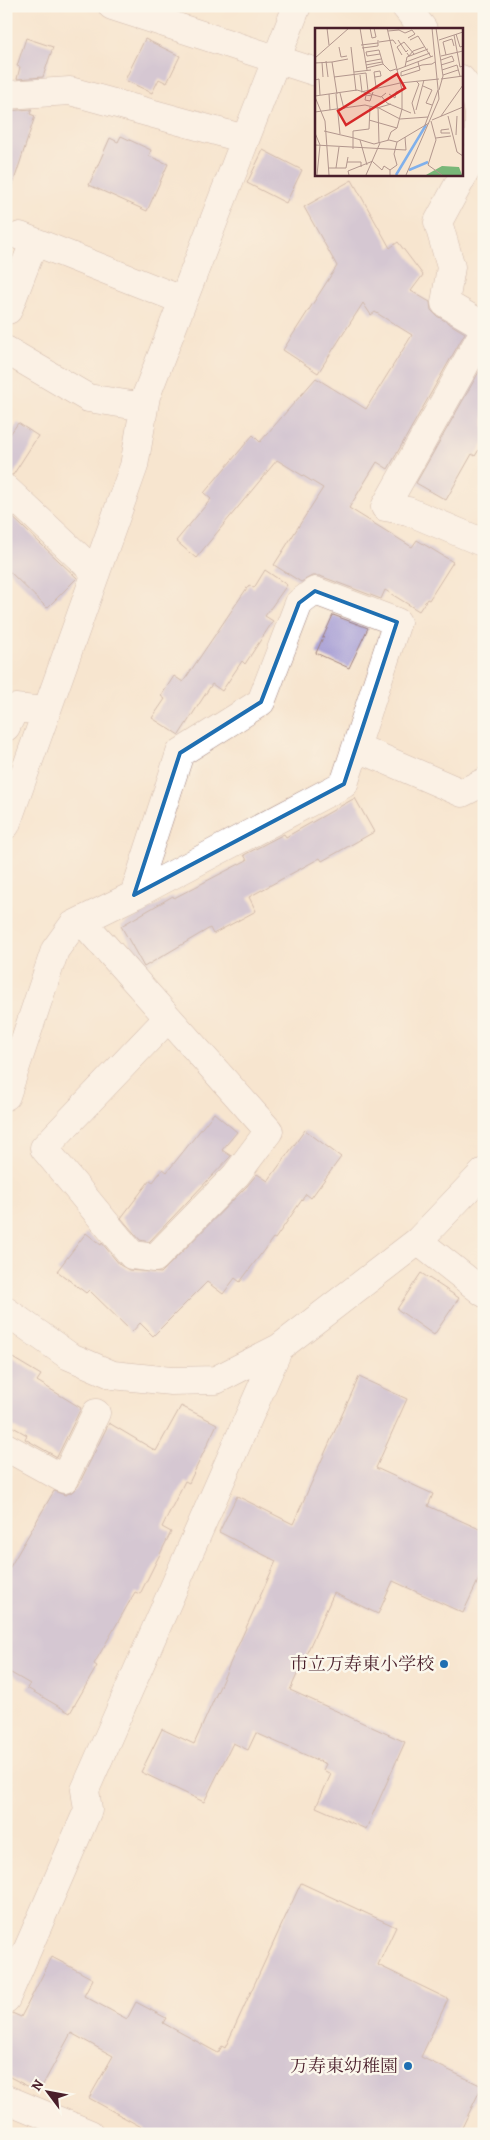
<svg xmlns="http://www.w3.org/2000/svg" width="490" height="2140" font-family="Alegreya,'Noto Serif JP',serif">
  <rect width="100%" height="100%" fill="#fbf7ec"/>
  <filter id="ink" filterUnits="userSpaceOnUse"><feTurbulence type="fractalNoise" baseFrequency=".02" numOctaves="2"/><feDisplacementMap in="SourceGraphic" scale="10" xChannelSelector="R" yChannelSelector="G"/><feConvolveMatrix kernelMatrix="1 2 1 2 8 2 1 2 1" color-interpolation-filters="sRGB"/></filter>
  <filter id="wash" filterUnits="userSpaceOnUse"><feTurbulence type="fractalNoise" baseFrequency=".0096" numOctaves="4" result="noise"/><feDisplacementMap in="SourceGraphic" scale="20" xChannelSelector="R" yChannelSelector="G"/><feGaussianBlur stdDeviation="1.12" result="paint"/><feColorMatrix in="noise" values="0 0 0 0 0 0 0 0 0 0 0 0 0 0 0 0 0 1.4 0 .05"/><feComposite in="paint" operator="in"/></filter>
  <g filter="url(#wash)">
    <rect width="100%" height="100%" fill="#f7e5cf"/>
    <g id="blocks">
      <!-- building -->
      <path fill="#aaa2d6" d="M26,38l27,9 -10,30 -26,2 3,-12 -3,-1z
        M145,39l35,17 -13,27 -8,-4 -7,14 -27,-13z
        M32,109l-2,5 5,2 -24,74 -5,-1v-78z
        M121,136l30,14 -2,6 19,8 -21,47 -58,-26 21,-47 8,4z
        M263,150l39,20 -16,33 -39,-20z
        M352,180l38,68 8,-6 25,33 -12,16 19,11 1,8 6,6 28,17 -77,136 -11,-7 -28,46 63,39 5,-7 36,22 -24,38 -2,-1 -8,12 -34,-21 -4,9 -61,-23h-8l-11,6 -27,-17 49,-77 -46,-28 -81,98 -20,-17 35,-42 -7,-6 49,-58 7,7 56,-64 50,31 46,-74 -37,-23 -4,3 -8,-12 -45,70 -35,-23 54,-84 -33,-59z
        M484,363v79l-9,14 -3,-2 -26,46 -30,-17z
        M18,423l20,13 -25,39 -7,-1v-34z
        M6,511l71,67 -30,30 -41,-40z
        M265,570l22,15 -22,31 8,5 -28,43 -3,-3 -20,30 -10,-7 -33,51 -27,-17 13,-19 -4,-3 13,-20 9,6 66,-97 5,3z
        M333,615l35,13 -19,40 -33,-15z
        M355,798l19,34 -52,29 -2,-3 -71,39 7,14 -43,23 -3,-6 -66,39 -23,-41 52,-30 1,2 73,-38 -3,-5 40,-21 2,3z
        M214,1113l23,19 -15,18 9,6 -82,86 -9,-2 -19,-22 29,-38 3,2 10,-13 4,3z
        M305,1130l36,27 -30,41 -5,-4 -31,45 -2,-1 -33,44 -5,-4 -12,16 -16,-12 -54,54 -13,-13 -8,9 -43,-42 -3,3 -29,-22 29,-38 15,12 1,-2 18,22 9,5 32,3 86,-87 10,-12 11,7z
        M421,1273l38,25 -25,37 -37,-26z
        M6,1354l35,21 -4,6 44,27 -24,49 -32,-18 2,-4 -21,-12z
        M359,1377l48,22 -31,69 57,26 -5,12 56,25v37l-21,45 -70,-32 -15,33 -44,-21 -44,97 115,52 -39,87 -50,-22 15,-33 -8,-4 3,-6 -70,-31 -8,17 -15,-7 -29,59 -63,-30 21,-43 32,15 82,-183 -57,-29 18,-36 56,28z
        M181,1406l36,18 -28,59 -4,-2 -23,46 9,5 -31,62 -5,-2 -41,72 3,2 -27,47 -43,-25 3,-4 -24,-14v-96l48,-83 11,4 7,-3 6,-6 31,-63 47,28z
        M301,1883l95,44 -18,38 70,34 -27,58 61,29 -23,48h-305l-65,-36 24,-42 -42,-23 -32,59 -33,-17v-61l6,-1 9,4 31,-60 41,22 -9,17 43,23 9,-17 30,16 -3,5 55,30 4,-7 3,2z"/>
    </g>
  </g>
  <g filter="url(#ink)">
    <use href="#blocks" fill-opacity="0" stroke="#a0827d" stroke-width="1"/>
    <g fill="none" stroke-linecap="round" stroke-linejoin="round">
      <defs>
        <path id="minor" d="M112,6l204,66
          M405,6l18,23
          M461,79l15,19 3,16 -1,34 -40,74 13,45 -6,36 39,23
          M6,95l64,-4 175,48
          M20,236l162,64
          M8,310l26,-68
          M484,331l-99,176 23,4 76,32
          M6,350l82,48 56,9
          M6,489l90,84
          M6,727l9,-19 31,3
          M356,747l106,46 22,-11
          M6,825l128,-359 12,-70 151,-390
          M82,921l187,210 -33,44 -81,83 -23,-3 -88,-107 124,-130
          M6,1096l49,-146 18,-25 61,-30 210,-111 53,-162 -82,-31 -16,12 -38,99 -81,51 -46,142
          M418,1241l66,52
          M6,1311l63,45 44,19 58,6 45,-1 63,-32 139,-107 66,-69
          M6,1447l58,32 32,-66
          M6,1999l82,-189 -3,-20 194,-442
          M6,2099l84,35"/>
      </defs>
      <!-- minor casing -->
      <use href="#minor" stroke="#a0827d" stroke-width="29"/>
      <!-- minor -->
      <use href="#minor" stroke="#fff" stroke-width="28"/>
    </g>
  </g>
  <!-- marked area -->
  <path d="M0 0H490V2140H0ZM315,591l82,31 -53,162 -210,111 46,-142 81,-51 38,-99z" fill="#f7e5cf" fill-opacity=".55" fill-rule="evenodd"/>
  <path fill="none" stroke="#1f6fb2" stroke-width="4" stroke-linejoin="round" d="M315,591l82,31 -53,162 -210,111 46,-142 81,-51 38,-99z"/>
  <!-- markers -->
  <g fill="#1f6fb2" stroke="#fbf7ec" stroke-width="2">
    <circle cx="444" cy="1664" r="5"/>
    <circle cx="408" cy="2066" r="5"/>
  </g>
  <g text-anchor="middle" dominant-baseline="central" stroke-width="5" stroke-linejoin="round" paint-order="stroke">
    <!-- poi labels -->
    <g font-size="18" fill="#4a1f2b" stroke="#fbf7ec" text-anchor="end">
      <text x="434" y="1664">市立万寿東小学校</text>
      <text x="398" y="2066">万寿東幼稚園</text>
    </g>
  </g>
  <!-- overview -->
  <g transform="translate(315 28)">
    <rect width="148" height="148" fill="#f7e5cf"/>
    <path d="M127,138l17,1 3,8h-49h13z" fill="#78b778"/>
    <path fill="none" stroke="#80b0eb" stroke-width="2.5" d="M94,142l19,-8M81,147l30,-50"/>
    <path fill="none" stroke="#b2968d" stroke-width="1" d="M12,0l2,17M45,0l7,42M55,0l2,10 4,-1 -2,-9M72,0l15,62v19M121,0l7,48 -4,14M73,3l11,-1 6,3 7,-3 3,4 -7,4M141,6l4,13 3,-1M139,7l6,32 3,-1M83,12l8,12 2,-2M95,12l8,-4 13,21M124,12l24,-8M64,14l14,-2 3,4M46,17l17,-2M24,19l2,10 6,-1M36,19l5,44M47,20l16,-2v-6M92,25l2,3 4,-5 11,-4M65,26l-13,2 -1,-4 13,-2 4,14M87,27l-5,-8 7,-5 10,12M131,27l-3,-13 9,-3 2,7M126,28l22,-5M0,30l34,-30M126,32l11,-4 2,5 -13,4M11,33l2,16M7,34l1,15M50,34l16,-3M91,34l24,-9M103,34l2,8 -19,6v-4l21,-7 10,-1 3,-2M0,35l17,-1M51,37l16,-3M90,39l2,-10 21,-8M51,40l17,-4 7,7 6,-2M81,42l37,-14M127,42l15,-5 3,11M39,44l17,-2M45,47l2,17M128,47l15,-5M19,49l32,-4 2,18M60,49l6,-1 -1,-5 -6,1 2,15 2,1M126,51l22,-3M0,52l4,-1 1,16M108,58l9,4 -6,13 6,2M46,64l39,-9 39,-4M25,65l4,16M14,66l1,16M21,66l4,40M22,66l-5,-32 16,-3M74,66l6,4 1,-6 6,-2M0,68l42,-6 24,7 5,-4M57,68l-6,-1 -1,5 5,1 3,-9M0,69l10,24 4,54M67,69l5,6 24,10M63,79l1,36M64,80l21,11 28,-2M101,82l8,-30M0,84l50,-7 12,3 14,-4M100,86l-3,-11 7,-19 -3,-3M126,88l22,-31M133,88l9,36 6,4M54,92l28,8 5,-19M117,92l31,-13M116,93l5,19 -8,25 14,10M110,97l13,-35M134,101l-8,1v3h9M9,103l30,7M0,105l5,12 -3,30M141,107l1,-19M39,110l20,6 15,-4 8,2 32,-19M121,110l15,-2M45,112l7,25M73,112l3,-8 6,-4M0,117l91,5 -1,-13M38,121v-18l16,-2 1,-22M32,134h14v5M58,134l9,8 2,-4 6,4M13,140h18l2,-11M21,140l3,-21M34,147l-1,-4 25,-10M51,147l14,-32M75,147v-5l7,-5 -3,-11 3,-12M91,147l33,-76 -7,-71"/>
    <path fill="#d62828" fill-opacity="0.15" stroke="#d62828" stroke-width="2.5" d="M82,46l8,14 -59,37 -8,-14z"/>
    <rect width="148" height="148" fill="none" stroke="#4a1f2b" stroke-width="2.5"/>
  </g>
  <!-- margin -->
  <rect width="490" height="2140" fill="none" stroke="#fbf7ec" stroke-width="25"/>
  <!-- north arrow -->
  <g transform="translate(48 2092) rotate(302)" stroke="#fbf7ec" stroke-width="4" paint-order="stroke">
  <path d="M0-4L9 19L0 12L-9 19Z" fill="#4a1f2b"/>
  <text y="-8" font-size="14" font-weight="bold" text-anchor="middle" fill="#4a1f2b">N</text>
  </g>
</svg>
